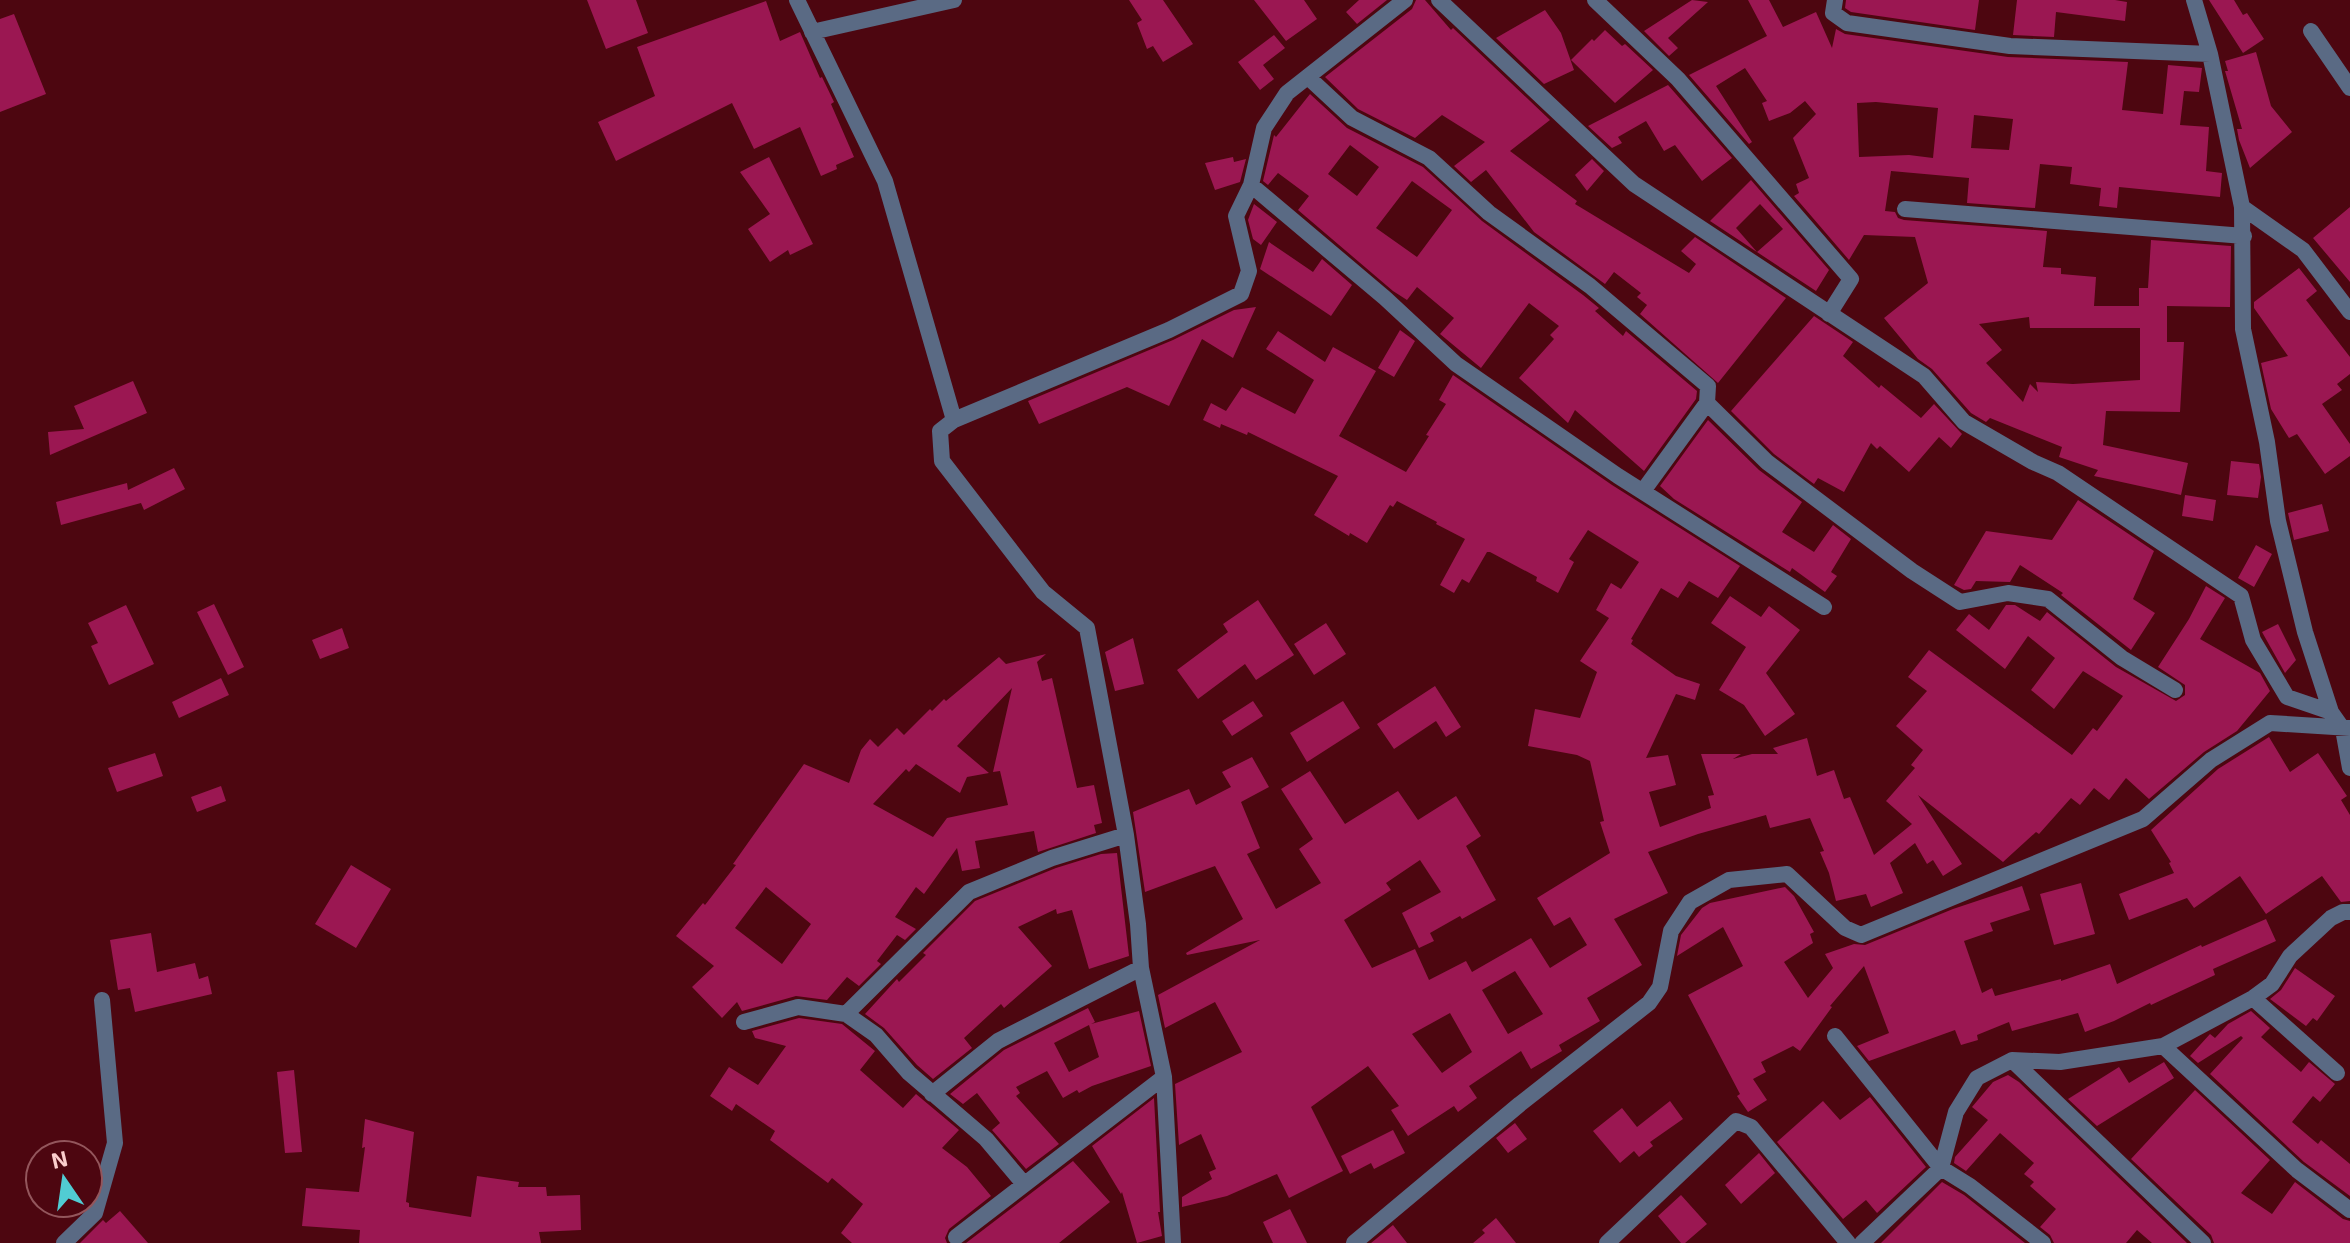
<svg xmlns="http://www.w3.org/2000/svg" width="2350" height="1243" font-family="'Exo 2',sans-serif">
  <rect width="100%" height="100%" fill="#4d0610"/>
  <!-- building -->
  <path fill="#9b1752" fill-rule="evenodd" d="M587,0h49l12,33 -42,16z
    M1129,0h34l30,44 -30,18 -10,-16 -6,3 -10,-26 5,-3z
    M1254,0h50l13,19 -31,22z
    M1359,0h28l-30,24 -11,-12z
    M1416,0h9l26,30 2,-2 97,92 -40,31 67,50 -2,3 114,69 7,-9 -15,-13 14,-14 91,61 -68,85 -78,-69 7,-9 -10,-8 4,-4 -27,-21 -9,12 -71,-52 -48,-62 -15,12 -17,-16 31,-24 -43,-27 -27,23 -57,-29 -33,-32 87,-68z
    M1692,0l16,2 -40,36 10,10 -9,8 -25,-25z
    M1748,0h21l14,27 33,-15 16,36 4,-19 9,5 163,23 120,5 -6,48 41,4 5,-49 34,3 -3,24 -15,-1 -4,34 29,2 -3,44 16,2 -2,24 -101,-10 -2,21 -18,-2 2,-18 -31,-4 2,-17 -32,-3 -5,44 -68,-5 2,-25 -78,-7 -6,40 10,1 3,6 6,2 143,11 -4,36 18,1v6l35,3 -2,29h45v-18h9l3,-48 80,6 -1,61 -63,-1v36h17l-4,70 -74,-1 -3,34 85,18 -7,32 -87,-19 4,-6 -39,-13 3,-10 -72,-29 -4,4 -15,-9 -39,-44 -14,-10 -34,-41 44,-35 -13,-46 -51,-2 -15,25 -55,-64 5,-3 -3,-9 13,-6 -16,-40 23,-24 -11,-13 -15,12 -21,8 -7,-18 5,-2 -22,-33 -29,18 36,56 -3,2 -60,-69 78,-39zM1876,102l62,6 -5,50 -24,-3 -50,2 -2,-54zM1974,115l39,4 -4,31 -38,-2zM2029,317l1,11h110v52l-67,4 -37,-2 2,10 -8,-8 -7,18 -37,-39 16,-13 -23,-26z
    M1846,0h133l-4,30 -124,-18 -6,-4z
    M2017,0h98l12,2 -2,19 -69,-9 -2,25 -41,-2z
    M2209,0h25l9,15 4,-2 17,26 -21,14z
    M766,1l14,40 20,-9 20,46 2,-1 12,25 -3,2 23,53 -18,8 1,4 -16,7 -21,-49 -46,22 -22,-46 -116,58 -18,-39 57,-26 -18,-49z
    M1545,10l16,23 13,37 -30,14 -48,-46z
    M14,14l32,80 -46,18v-93z
    M1605,30l17,16 3,-2 28,26 -38,33 -44,-43 21,-21 2,2z
    M1274,35l11,13 -22,17 11,14 -14,11 -22,-28z
    M2256,52l15,54 21,26 -42,36 -11,-28 -2,-11h5l-17,-58h3l-3,-10z
    M1668,85l64,73 -30,23 -27,-36 -11,6 -18,-30 -28,16 4,6 -10,5 -24,-22z
    M1310,94l37,34 76,39 59,54 101,74 16,13 -4,3 28,25 3,-5 71,60 -1,8 -52,72 -69,-61 -7,13 -49,-45 35,-39 -4,-4 9,-9 -30,-23 -48,65 -41,-34 14,-16 -37,-31 -10,13 -14,-9 -95,-81 11,-14 -31,-23 -10,12 -5,-4 11,-46 2,2zM1350,145l29,22 -22,29 -29,-22zM1412,181l40,29 -35,47 -41,-29z
    M769,157l44,87 -23,11 -2,-5 -18,12 -22,-33 22,-15 -30,-42z
    M1233,157l1,5 12,-3 -6,23 -25,8 -10,-27z
    M1592,159l12,12 -17,20 -12,-16z
    M1751,180l78,90 -13,21 -106,-70zM1760,204l23,25 -26,23 -21,-24z
    M1254,204l23,18 -16,23 -8,-6 -5,-19z
    M2350,207v75l-37,-44z
    M1269,242l44,30 9,-13 30,26 -21,31 -71,-47z
    M2299,268l18,23 -11,9 44,57v17l-13,10 5,6 -20,14 28,40v12l-25,18 -28,-40 -8,4 -18,-29 -10,-46 27,-7 -34,-48v-6z
    M1256,307l-23,51 -31,-19 -33,67 -42,-19 -88,37 -11,-23 145,-61 61,-30z
    M1814,316l39,26 -10,14 36,32 2,-3 40,33 13,-14 28,30 -11,14 -12,-11 -30,35 -29,-26 -3,3 -6,-6 -27,49 -26,-14 -4,6 -40,-30 -43,-43z
    M1400,330l15,11 -21,36 -16,-9z
    M1278,331l47,31 8,-15 43,24 -37,65 67,36 23,-36 -3,-1 20,-31 -7,-4 14,-25 159,110 128,81 -22,32 -29,-17 -11,17 -17,-10 -30,51 2,1 -2,4 45,32 24,8 -5,16 -19,-6 -30,64 22,-3 8,30 -27,7 11,35 51,-19 -3,-12 6,-1 -13,-41h40l-8,5 19,-5h26l-5,-6 34,-10 10,38 17,-6 10,29 6,-2 24,58 38,-31 -26,-23 29,-33 -4,-3 12,-15 -27,-24 31,-35 -19,-14 21,-27 143,105 21,-27 4,3 26,-35 -40,-25 -29,38 -23,-19 24,-32 -27,-22 -23,33 -49,-39 13,-16 20,16 17,-25h9l25,16 7,-9 69,55 60,34 9,-6v-10l-27,-18 31,-48 17,-33 19,12 -25,41 60,34 10,18 -33,40 -33,21 -55,47 -23,-21 -17,22 -15,-12 -14,17 -9,-7 -32,36 -3,-2 -33,30 -85,-67 44,69 -19,12 -10,-16 -6,4 -12,-21 -25,20 13,30 -32,14 -5,-13 -30,7 -7,-28 -9,-21 4,-1 -14,-33 -40,10 -4,-13 -68,19 -50,18 20,41 -54,26 28,46 -55,33 13,23 -41,24 3,6 -31,18 -10,-18 -52,35 8,12 -19,14 -4,-6 -46,30 -17,-26 8,-4 -31,-40 -57,41 32,64 -54,27 -12,-24 -50,22 -45,11v-10l30,-18 -3,-7 7,-3 -15,-35 -22,11 -4,-61 67,-32 -27,-50 -50,26 -7,-33 102,-55 -73,15 -1,-2 57,-34 -28,-53 -70,26 -12,-80 56,-23 7,16 35,-18 -9,-15 30,-15 17,30 -28,15 19,46 -13,6 29,55 45,-26 -22,-34 14,-10 -32,-50 29,-18 35,53 53,-33 20,29 38,-24 25,40 -15,10 30,54 -34,19 -2,-3 -30,17 4,8 -15,7 -17,-35 39,-21 -21,-32 -34,23 5,7 -47,30 28,48 43,-19 14,31 37,-19 6,11 59,-34 19,30 37,-23 -17,-28 -16,9 -17,-28 73,-45 -10,-31 4,-1 -14,-60 -13,-6 -49,-9 7,-37 45,9 17,-46 -17,-11 29,-43 -13,-8 15,-27 10,6 18,-27 -51,-32 -19,29 5,3 -16,31 -22,-12 1,-4 -47,-25h-3l-18,31 -7,-4 -8,14 -14,-8 25,-46 -29,-15 1,-2 -40,-21 -4,6 -3,-2 -23,38 -17,-10 -1,3 -35,-21 24,-39 -90,-44 -1,3 -26,-11 -1,4 -17,-8 8,-17 15,8 16,-24 53,27 19,-34 -48,-31zM1515,971l28,43 -35,20 -26,-44zM1450,1013l22,39 -30,21 -30,-39z
    M133,381l14,32 -97,42 -2,-23 36,-3 -10,-23z
    M1708,420l51,50 43,32 -20,30 32,20 19,-27 18,14 -20,33 6,4 -12,16 -33,-24 -2,4 -116,-73 -14,-13z
    M2231,461l28,3 2,13 -3,21 -31,-3z
    M174,468l11,21 -41,21 -3,-7 -80,22 -5,-23 71,-19 1,7z
    M2185,495l31,5 -3,21 -31,-5z
    M2078,500l76,51 -21,48 22,14 -24,37 -70,-55 2,-2 -43,-28 -10,17 -34,-1 -5,8 -7,1 -10,-5 32,-54 66,9z
    M2322,504l7,27 -35,9 -6,-27z
    M2256,545l16,9 -18,33 -16,-9z
    M1730,596l31,21 8,-11 31,24 -34,43 29,41 -30,22 -21,-31 -25,-15 27,-43 -35,-24z
    M1258,600l36,55 -38,25 -11,-16 -47,35 -21,-29 51,-38 -5,-8z
    M214,604l30,63 -16,8 -31,-63z
    M126,605l28,59 -45,21 -18,-39 7,-3 -10,-20z
    M1326,623l20,31 -32,21 -20,-31z
    M2278,624l18,36 -11,13 -23,-41z
    M342,628l7,20 -29,11 -8,-19z
    M1133,638l11,46 -29,7 -10,-39z
    M1046,654l-9,8 5,19 10,-3 25,110 17,-3 8,38 -8,2 2,8 -58,19 -4,-21 -59,10 5,27 -18,3 -5,-23 -33,46 -8,-7 -21,30 21,12 -11,11 -8,-5 -20,26 4,3 -22,22 -12,-9 -20,23 -31,-4 -54,15 -5,-9 -15,16 -30,-31 22,-21 -38,-30 27,-33 2,2 31,-40 -3,-1 71,-100 45,19 12,-33 9,-11 8,8 19,-19 7,7 26,-26 2,2 12,-12 2,2 53,-44 7,7zM1012,688l-19,84 7,-1 8,34 -61,13 -14,19 -60,-33 33,-35 3,3 7,-8 44,29 7,-16 22,-4 -32,-27zM766,887l45,37 -29,40 -47,-36z
    M221,678l8,17 -50,23 -7,-16z
    M1435,686l26,41 -15,10 -10,-16 -42,28 -17,-25z
    M1253,701l10,15 -31,20 -10,-15z
    M1343,701l17,27 -53,34 -17,-29z
    M2269,737l21,35 28,-19 29,43 -6,4 9,15v86l-9,1 -19,-26 -56,38 -26,-38 -46,32 -7,-10 -58,22 -10,-26 55,-21 -5,-10 2,-1 -20,-32 67,-61z
    M155,753l8,23 -46,16 -9,-24z
    M221,786l5,15 -29,11 -6,-15z
    M1117,853l12,103 -40,13 -17,-59 -15,4 -1,-5 -38,18 34,39 -48,42 -3,-4 -37,34 8,10 -39,31 -16,-14 -33,-37 -19,-14 32,-35 2,3 27,-27 -3,-2 52,-52 81,-33 45,-14z
    M351,865l40,24 -35,59 -41,-24z
    M2081,883l14,51 -41,11 -14,-51z
    M2022,886l8,24 -40,13 3,8 -29,10 18,52 10,-5 3,8 66,-17v2l49,-17 7,20 84,-39 1,2 64,-28 10,22 -63,28 2,6 -64,30 -1,-2 -36,18 -29,11 -7,-19 -66,18 -3,-9 -32,13 1,5 -17,5 -6,-15 -86,31 -12,-15 32,-13 -25,-67 -34,40 2,1 -32,44 -7,-5 -32,16 5,10 -13,7 14,21 -19,12 -11,-16 3,-2 -52,-99 55,-29 -20,-39 -46,29 4,-21 21,-27 8,-5 75,-16 9,9 20,36 -4,2 3,9 -29,19 24,36 25,-30 -8,-14 29,-10 11,1 88,-36z
    M151,933l6,39 38,-9 4,16 9,-3 4,18 -77,18 -5,-24 -12,2 -8,-50z
    M2295,968l40,28 -18,25 -4,-3 -7,8 -36,-27 11,-9z
    M1088,1008l7,14 -4,2 48,-13 12,55 -59,20 -13,7 -2,-3 -14,8 -16,-27 -31,16 4,6 -4,3 43,48 -33,25 -34,-39 8,-7 -23,-30 -14,11 -13,-10 54,-44zM1089,1025l10,32 -30,15 -15,-29z
    M2251,1011l19,17 -9,9 40,35 8,-10 26,22 -15,18 -7,-6 -21,26 26,22 3,-4 29,24v32l-46,-34 -94,-88 33,-36 -2,-2 -43,27 -8,-7 20,-22 5,4 13,-14z
    M799,1018l43,6 33,27 -15,19 43,38 13,-14 43,36 -17,18 25,19 24,29 -42,33 -4,9 2,5h-95l-11,-10 22,-29 -31,-26 -4,5 -58,-43 5,-9 -39,-27 -4,7 -22,-15 19,-29 29,18 28,-39 -31,-8 -3,-7z
    M2164,1062l10,16 -77,48 -29,-27 51,-32 10,16z
    M294,1070l8,82 -17,1 -8,-81z
    M2008,1075l11,7 168,161h-35l-15,-13 -11,13h-72l-4,-8 -10,-8 16,-18 -26,-23 4,-4 -10,-8 10,-11 -34,-30 -34,38 -12,-8 1,-6 33,-37 -16,-13 21,-25z
    M2195,1090l75,70 -29,33 31,21 23,-32 48,37 7,2v22h-136l-3,-8 -80,-76z
    M1870,1097l56,70 -49,46 -11,-13 -23,19 -66,-77 46,-41 17,19z
    M1154,1098l6,114h-2l4,24 -25,7 -15,-51 -1,2 -29,-48z
    M1670,1101l13,18 -33,23 3,4 -14,11 -5,-6 -14,12 -27,-32 29,-23 15,19z
    M365,1119l49,13 -8,70 3,1v4l62,10 6,-41 42,6 -1,5h28l1,9 33,-1 1,35 -42,2 2,11h-182l1,-13 -58,-4 4,-38 53,4 6,-45 -3,1z
    M1515,1123l12,16 -19,14 -12,-15z
    M1393,1130l12,23 -31,16 -3,-6 -21,11 -9,-18z
    M1759,1153l16,20 -34,31 -16,-19z
    M1073,1161l37,41 -51,41h-93z
    M1942,1182l22,13 61,48h-144z
    M1681,1195l26,29 -22,19h-4l-23,-27z
    M1290,1209l17,34h-34l-10,-21z
    M120,1211l28,32h-68l23,-23 3,3z
    M1496,1218l20,25h-43l12,-10 -3,-3z
    M1393,1225l14,18h-36z"/>
  <g fill="none" stroke-linecap="round" stroke-linejoin="round">
    <!-- street -->
    <path stroke="#5a6a84" stroke-width="16" d="M797,0l88,181 69,239
      M1439,0l195,184 290,192 40,46 69,40 25,11 183,123 12,44 34,57 44,15 12,17 7,39
      M1595,0l83,79 173,200 -22,35
      M1835,0l-2,13 14,10 163,23 200,8
      M2194,0l16,54 32,153 1,122 24,113 11,79 27,111 26,80
      M2311,31l39,57
      M812,32l142,-32
      M1309,78l43,40 77,40 60,55 101,73 118,100 -1,17 60,59 145,109 48,31 48,-9 40,6 74,59 53,32
      M1251,185l134,113 71,66 162,112 206,131
      M2242,207l61,43 47,62
      M1905,209l339,27
      M1643,491l64,-88
      M2253,998l84,75
      M846,1014l123,-122 83,-34 74,-23
      M744,1022l54,-15 48,7 30,21 33,38 77,66 38,45
      M1835,1036l106,132 29,18 73,57
      M2163,1046l134,124 53,40
      M2012,1060l191,183
      M932,1094l66,-53 143,-73
      M956,1237l208,-160
      M64,1243l31,-30 20,-70 -13,-143
      M1173,1243l-9,-166 -23,-109 -3,-44 -12,-89 -39,-207 -44,-36 -101,-131 -2,-30 14,-11 215,-90 72,-36 8,-23 -13,-55 15,-31 13,-57 23,-35 118,-93
      M1354,1243l166,-139 129,-101 11,-16 11,-56 19,-29 39,-22 58,-6 58,54 16,7 282,-116 68,-59 59,-37 80,5
      M1607,1243l129,-122 15,6 97,116
      M1862,1243l79,-75 15,-56 21,-34 35,-18 48,2 103,-16 90,-48 19,-14 18,-28 41,-38 12,-6h7"/>
  </g>
  <!-- north arrow -->
  <g transform="translate(64 1179) rotate(347)"><circle r="38" fill="#4d0610" stroke="#93565c" stroke-width="2"/>
  <path d="M0-6L14 30L0 20L-14 30Z" fill="#51ccd3"/>
  <text y="-12" font-size="22" font-weight="bold" text-anchor="middle" fill="#fbcecd">N</text>
  </g>
</svg>
